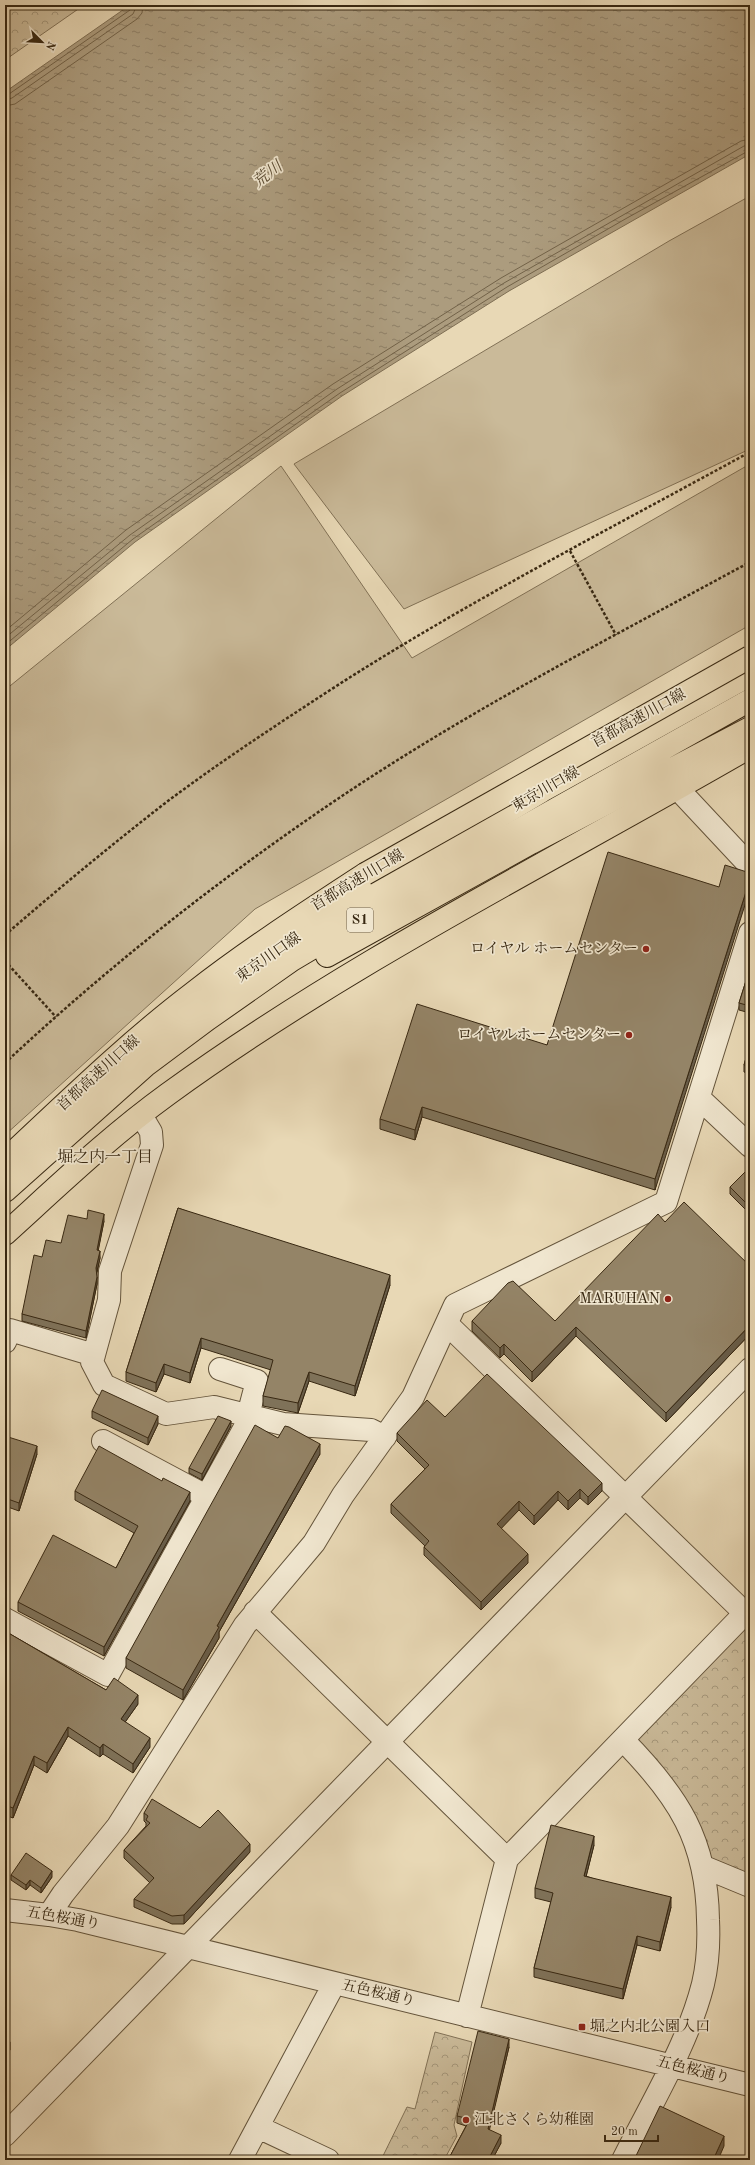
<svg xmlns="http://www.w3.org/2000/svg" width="755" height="2165" font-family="'Old Standard TT','Noto Serif JP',serif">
  <defs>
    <pattern id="park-crowns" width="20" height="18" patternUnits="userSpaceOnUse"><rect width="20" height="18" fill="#caba99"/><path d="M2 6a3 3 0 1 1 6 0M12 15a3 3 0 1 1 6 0" fill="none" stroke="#a5977b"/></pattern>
    <pattern id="water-ripples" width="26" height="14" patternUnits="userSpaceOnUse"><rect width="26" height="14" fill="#ac9c7e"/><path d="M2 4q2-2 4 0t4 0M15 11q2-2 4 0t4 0" fill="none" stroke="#8d7f66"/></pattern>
  </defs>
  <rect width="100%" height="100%" fill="#e8d8b5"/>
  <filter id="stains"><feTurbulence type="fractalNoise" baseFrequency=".005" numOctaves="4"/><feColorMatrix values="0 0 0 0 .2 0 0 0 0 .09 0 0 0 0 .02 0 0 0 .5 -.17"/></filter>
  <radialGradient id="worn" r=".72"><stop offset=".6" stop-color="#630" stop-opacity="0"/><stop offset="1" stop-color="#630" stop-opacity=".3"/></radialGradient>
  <!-- green -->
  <path fill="#caba99" stroke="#817156" d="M750,196v253l-346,160 -110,-145 375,-223z
    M750,464v161l-495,284 -250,226v-445l276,-224 131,192z"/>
  <!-- park -->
  <path fill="url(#park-crowns)" stroke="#817156" d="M5,5h79l-79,55z
    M744,1628l6,2v247l-37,-16 -73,-113 -2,-12z
    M435,2032l37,10 -18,83 3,11 -13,24h-63l26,-53 8,2z"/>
  <!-- water -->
  <path fill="url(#water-ripples)" stroke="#7e6e53" d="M130,5h620v149l-241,137 -167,105 -207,146 -130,108v-558z"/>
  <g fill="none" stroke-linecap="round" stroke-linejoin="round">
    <!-- shore -->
    <path stroke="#726248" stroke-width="1" d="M5,95l4,-1 121,-84 2,-5
      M5,100l7,-2 121,-84 4,-9
      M5,106l10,-2 122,-85 5,-6 1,-8
      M5,631l121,-101 207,-146 168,-106 240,-137 9,-2
      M5,638l125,-103 207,-146 167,-106 240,-137 6,-1
      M5,645l128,-106 207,-146 167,-106 120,-69 123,-68"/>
    <defs>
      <path id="minor" d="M678,789l72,77
        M699,1098l51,48
        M141,1115l10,17 1,13 -42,126 -1,29 -17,62 12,23 62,29 48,-7 69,17 88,6 14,7
        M447,1324l303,294
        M5,1342l5,-12 84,25
        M103,1441l103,55
        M255,1612l252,247 -40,157
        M5,1619l103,56 137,-248 12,-46 -37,-12
        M507,1859l243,-251
        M704,1867l46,19
        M5,1910l44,5 29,5 672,165
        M49,1915l14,-21 55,-68 127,-201 69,-82 29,-48 70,-98 42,-92 211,-103 84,-269
        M258,2127l70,33
        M5,2135l745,-766
        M240,2160l94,-176
        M623,2160c28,-56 65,-116 80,-176 5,-21 6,-43 5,-64 -1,-80 -30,-124 -85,-180"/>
      <path id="major" d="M5,1174l155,-135 124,-93 258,-155 208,-116
        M5,1234c53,-48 105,-98 163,-140 183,-133 387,-234 582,-347"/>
      <path id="highway" d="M327,956l204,-113 219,-115
        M5,1160c61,-57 121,-116 188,-167 55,-43 114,-81 172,-119
        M5,1191l140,-125 63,-47 84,-59 84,-50 374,-210"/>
    </defs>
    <!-- minor casing -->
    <use href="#minor" stroke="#64543b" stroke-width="24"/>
    <!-- major casing -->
    <use href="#major" stroke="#382812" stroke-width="24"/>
    <!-- highway casing -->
    <use href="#highway" stroke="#382812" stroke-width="24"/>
    <!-- path -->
    <path stroke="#382812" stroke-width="2.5" stroke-dasharray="3 2" stroke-linecap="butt" d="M570,551l46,84
      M5,935c52,-45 105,-89 159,-131 57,-43 117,-82 177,-121 132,-84 272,-156 409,-231
      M5,961l51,56
      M5,1063c105,-98 218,-187 337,-267 130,-87 270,-159 408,-234"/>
    <!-- minor -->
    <use href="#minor" stroke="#f0e6cf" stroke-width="22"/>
    <!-- major -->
    <use href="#major" stroke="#e8d8b5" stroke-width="22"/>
    <!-- highway -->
    <use href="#highway" stroke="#e8d8b5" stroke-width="22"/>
    <defs>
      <path id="highway-bridge" d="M365,874l385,-217"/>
    </defs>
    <!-- highway-bridge casing -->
    <use href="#highway-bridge" stroke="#382812" stroke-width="24" stroke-linecap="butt"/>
    <!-- highway-bridge -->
    <use href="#highway-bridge" stroke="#e8d8b5" stroke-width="22"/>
  </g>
  <!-- wall -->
  <path fill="#7f7259" stroke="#382812" d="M719,887l-64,303 -233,-73 -7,23 -35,-11v-10l167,-74z
    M750,968v45l-11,-3v-7z
    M750,1044v30l-6,-2v-7z
    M750,1167v47l-20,-20v-7z
    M178,1208l212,77 -35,111 -46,-15 -11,32 -35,-7v-10l8,-26 -70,-22 -11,35 -26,-9 -8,18 -30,-11v-9z
    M87,1219l17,2 -6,29 2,8 -3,15v11l-11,54 -64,-17v-7l39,-71z
    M665,1222l85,44v68l-84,88 -90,-86 -44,46 -28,-28 -4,4 -28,-27v-10h83z
    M92,1411l66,13 -10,21 -56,-27z
    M445,1417l157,74 -14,14 -8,-7 -12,12 -10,-10 -24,25 -15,-15 -18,18 27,35 -47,47 -57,-55v-8l1,-1 -34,-33v-9l34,-35 -28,-28v-8z
    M231,1426l-29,54 -13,-7v-5z
    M5,1436l32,18 -18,57 -14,-5z
    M278,1438l42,16 -101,178v6l-36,62 -57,-32v-10z
    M75,1491l115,10 -86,155 -86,-45v-9l98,-34 18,-35 -59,-33z
    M5,1631l101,59 32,14 -13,18 25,25 -17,26 -30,-19 -3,3 -32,-21 -21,37 -13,-8 -21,53 -8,-3z
    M144,1813l56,15 50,24 -66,72h-12l-38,-17v-8l16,-16 -26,-25v-8l22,-24v-3l-2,-2z
    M594,1845l-8,31 85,31 -11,44 -23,-6 -14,54 -89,-22v-9l17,-66 -16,-4v-10z
    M11,1875l41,2 -11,16 -11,-8 -4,5 -15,-10z
    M509,2047l-20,82 12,14 -9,17h-44l18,-34 -9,-3v-7z"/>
  <!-- shaded-wall -->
  <path fill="#685c48" stroke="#382812" d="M750,879v10l-95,301v-11z
    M422,1107v10l-7,23v-10z
    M104,1214v7l-7,36v-7z
    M100,1251v7l-4,17v-7z
    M390,1275v10l-35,111v-10z
    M97,1277v7l-11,54v-7z
    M750,1325v9l-84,88v-9z
    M576,1327v9l-44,46v-10z
    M201,1338v10l-11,35v-10z
    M504,1344v10l-4,4v-10z
    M164,1364v10l-8,18v-9z
    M309,1372v9l-11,32v-10z
    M158,1416v8l-10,21v-7z
    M231,1421v5l-29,54v-6z
    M320,1444v10l-101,178v6l-36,62v-10l34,-64z
    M37,1446v8l-18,57v-8z
    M602,1483v8l-14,14v-8z
    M580,1489v9l-12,12v-9z
    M558,1491v9l-24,25v-9z
    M190,1492v9l-86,155v-9z
    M519,1501v9l-22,23v-9z
    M528,1554v9l-47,47v-8z
    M138,1695v9l-17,24v-9z
    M68,1727v9l-21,37v-10z
    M150,1738v9l-17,26v-9z
    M103,1744v10l-3,3v-9z
    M34,1756v9l-21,53v-10z
    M594,1836v9l-10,40v-9z
    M250,1844v8l-66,72v-9z
    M52,1871v6l-11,16v-5z
    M30,1880v5l-4,5v-5z
    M671,1897v10l-11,44v-9z
    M637,1936v9l-14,54v-10z
    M509,2039v8l-21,89v-7z
    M10,2042v8l-5,6v-9z
    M501,2135v8l-9,17h-4z
    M724,2136v10l-6,14h-5z"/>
  <!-- building -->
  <path fill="#948467" stroke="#382812" d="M608,852l111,35 6,-22 25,8v6l-95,300 -233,-72 -7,23 -35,-11 37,-115 130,41z
    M750,968v38l-11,-3z
    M750,1044v23l-6,-2z
    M750,1167v40l-20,-20z
    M684,1202l66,64v59l-84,88 -90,-86 -44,45 -28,-28 -4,4 -28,-27 36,-38 5,-2 42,40 103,-107 7,8z
    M178,1208l212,67 -35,111 -46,-14 -11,31 -35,-7 10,-36 -72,-22 -11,35 -26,-9 -8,19 -30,-11z
    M88,1210l16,4 -7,36 3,1 -4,17 1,9 -11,54 -64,-17 12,-59 8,2 4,-17 15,3 7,-28 19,4z
    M487,1374l115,109 -14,14 -8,-8 -12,12 -10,-10 -24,25 -15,-15 -22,23 31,30 -47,48 -57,-55 5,-6 -38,-37 38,-39 -32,-32 30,-33 18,17z
    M102,1390l56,26 -10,22 -56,-27z
    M218,1416l13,5 -29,53 -13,-6z
    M255,1425l23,13 7,-12 4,1 31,17 -103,182 2,1 -36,63 -57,-32z
    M5,1436l32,10 -18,57 -14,-5z
    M99,1446l63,35 1,-3 27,14 -86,155 -86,-45 35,-67 63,33 22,-42 -63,-35z
    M5,1631l101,59 8,-12 24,17 -17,24 29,19 -17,26 -30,-20 -3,4 -32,-21 -21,36 -13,-7 -21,52 -8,-3z
    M152,1799l48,29 18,-18 32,34 -66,71 -12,1 -38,-17 20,-21 -30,-28 26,-27 -4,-3 2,-4 -4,-3z
    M551,1825l43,11 -10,40 87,21 -11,45 -23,-6 -14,53 -89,-21 19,-75 -18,-5z
    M26,1853l26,18 -11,17 -11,-8 -4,5 -15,-10z
    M478,2031l31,8 -21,90 13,6 -13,25h-40l22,-41 -13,-3z
    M5,2036l5,6 -5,5z
    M660,2106l64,30 -11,24h-79z"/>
  <!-- markers -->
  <g fill="#8f2418" stroke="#f0e6cf" stroke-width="1.5">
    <circle cx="646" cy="949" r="4"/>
    <circle cx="629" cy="1035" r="4"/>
    <circle cx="668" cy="1299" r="4"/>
    <rect x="578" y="2023" width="8" height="8" rx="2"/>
    <circle cx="466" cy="2120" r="4"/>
  </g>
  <g text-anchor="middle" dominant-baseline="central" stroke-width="3.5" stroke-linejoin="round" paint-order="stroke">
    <!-- shield labels -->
    <rect fill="#f0e6cf" stroke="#6f614b" stroke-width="1" x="347" y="908" width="26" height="24" rx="3"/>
    <g font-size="14" font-weight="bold" fill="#382812">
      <text x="360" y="920">S1</text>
    </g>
    <!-- street labels -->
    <g font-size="15" fill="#382812" stroke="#f0e6cf">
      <text transform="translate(639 719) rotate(-29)">首都高速川口線</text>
      <text transform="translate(546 790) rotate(-30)">東京川口線</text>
      <text transform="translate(358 881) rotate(-31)">首都高速川口線</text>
      <text transform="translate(269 958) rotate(-35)">東京川口線</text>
      <text transform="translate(99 1074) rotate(-42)">首都高速川口線</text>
      <text transform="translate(63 1919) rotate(10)">五色桜通り</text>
      <text transform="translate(378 1994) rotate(13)">五色桜通り</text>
      <text transform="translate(693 2071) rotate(14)">五色桜通り</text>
    </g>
    <!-- poi labels -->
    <g font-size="15" fill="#382812" stroke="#f0e6cf" text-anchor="end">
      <text x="638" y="949">ロイヤル ホームセンター</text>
      <text x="621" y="1035">ロイヤルホームセンター</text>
      <text x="660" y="1299">MARUHAN</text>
      <text x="590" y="2027" text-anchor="start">堀之内北公園入口</text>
      <text x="474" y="2120" text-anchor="start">江北さくら幼稚園</text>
    </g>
    <!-- water labels -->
    <g font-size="16" font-style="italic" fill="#5b4b32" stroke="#f0e6cf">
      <text transform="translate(268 175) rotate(-38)">荒川</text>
    </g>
    <!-- neighbourhood labels -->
    <g font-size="16" fill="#382812" stroke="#f0e6cf">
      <text x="105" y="1158">堀之内一丁目</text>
    </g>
  </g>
  <!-- margin -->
  <rect width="755" height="2165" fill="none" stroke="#e8d8b5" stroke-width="20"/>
  <rect x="6" y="6" width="743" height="2153" fill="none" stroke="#382812" stroke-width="2"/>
  <rect x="10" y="10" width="735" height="2145" fill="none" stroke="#382812"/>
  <!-- north arrow -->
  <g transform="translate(42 42) rotate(114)" stroke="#f0e6cf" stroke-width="3" paint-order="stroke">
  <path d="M0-3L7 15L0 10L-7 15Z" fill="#382812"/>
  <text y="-6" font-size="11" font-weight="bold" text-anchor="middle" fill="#382812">N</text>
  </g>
  <!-- scale -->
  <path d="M605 2135v6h53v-6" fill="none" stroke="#382812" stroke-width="2"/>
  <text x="611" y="2135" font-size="12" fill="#382812" stroke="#f0e6cf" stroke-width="3" paint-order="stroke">20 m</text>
  <rect width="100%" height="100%" filter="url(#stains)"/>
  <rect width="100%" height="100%" fill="url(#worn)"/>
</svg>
